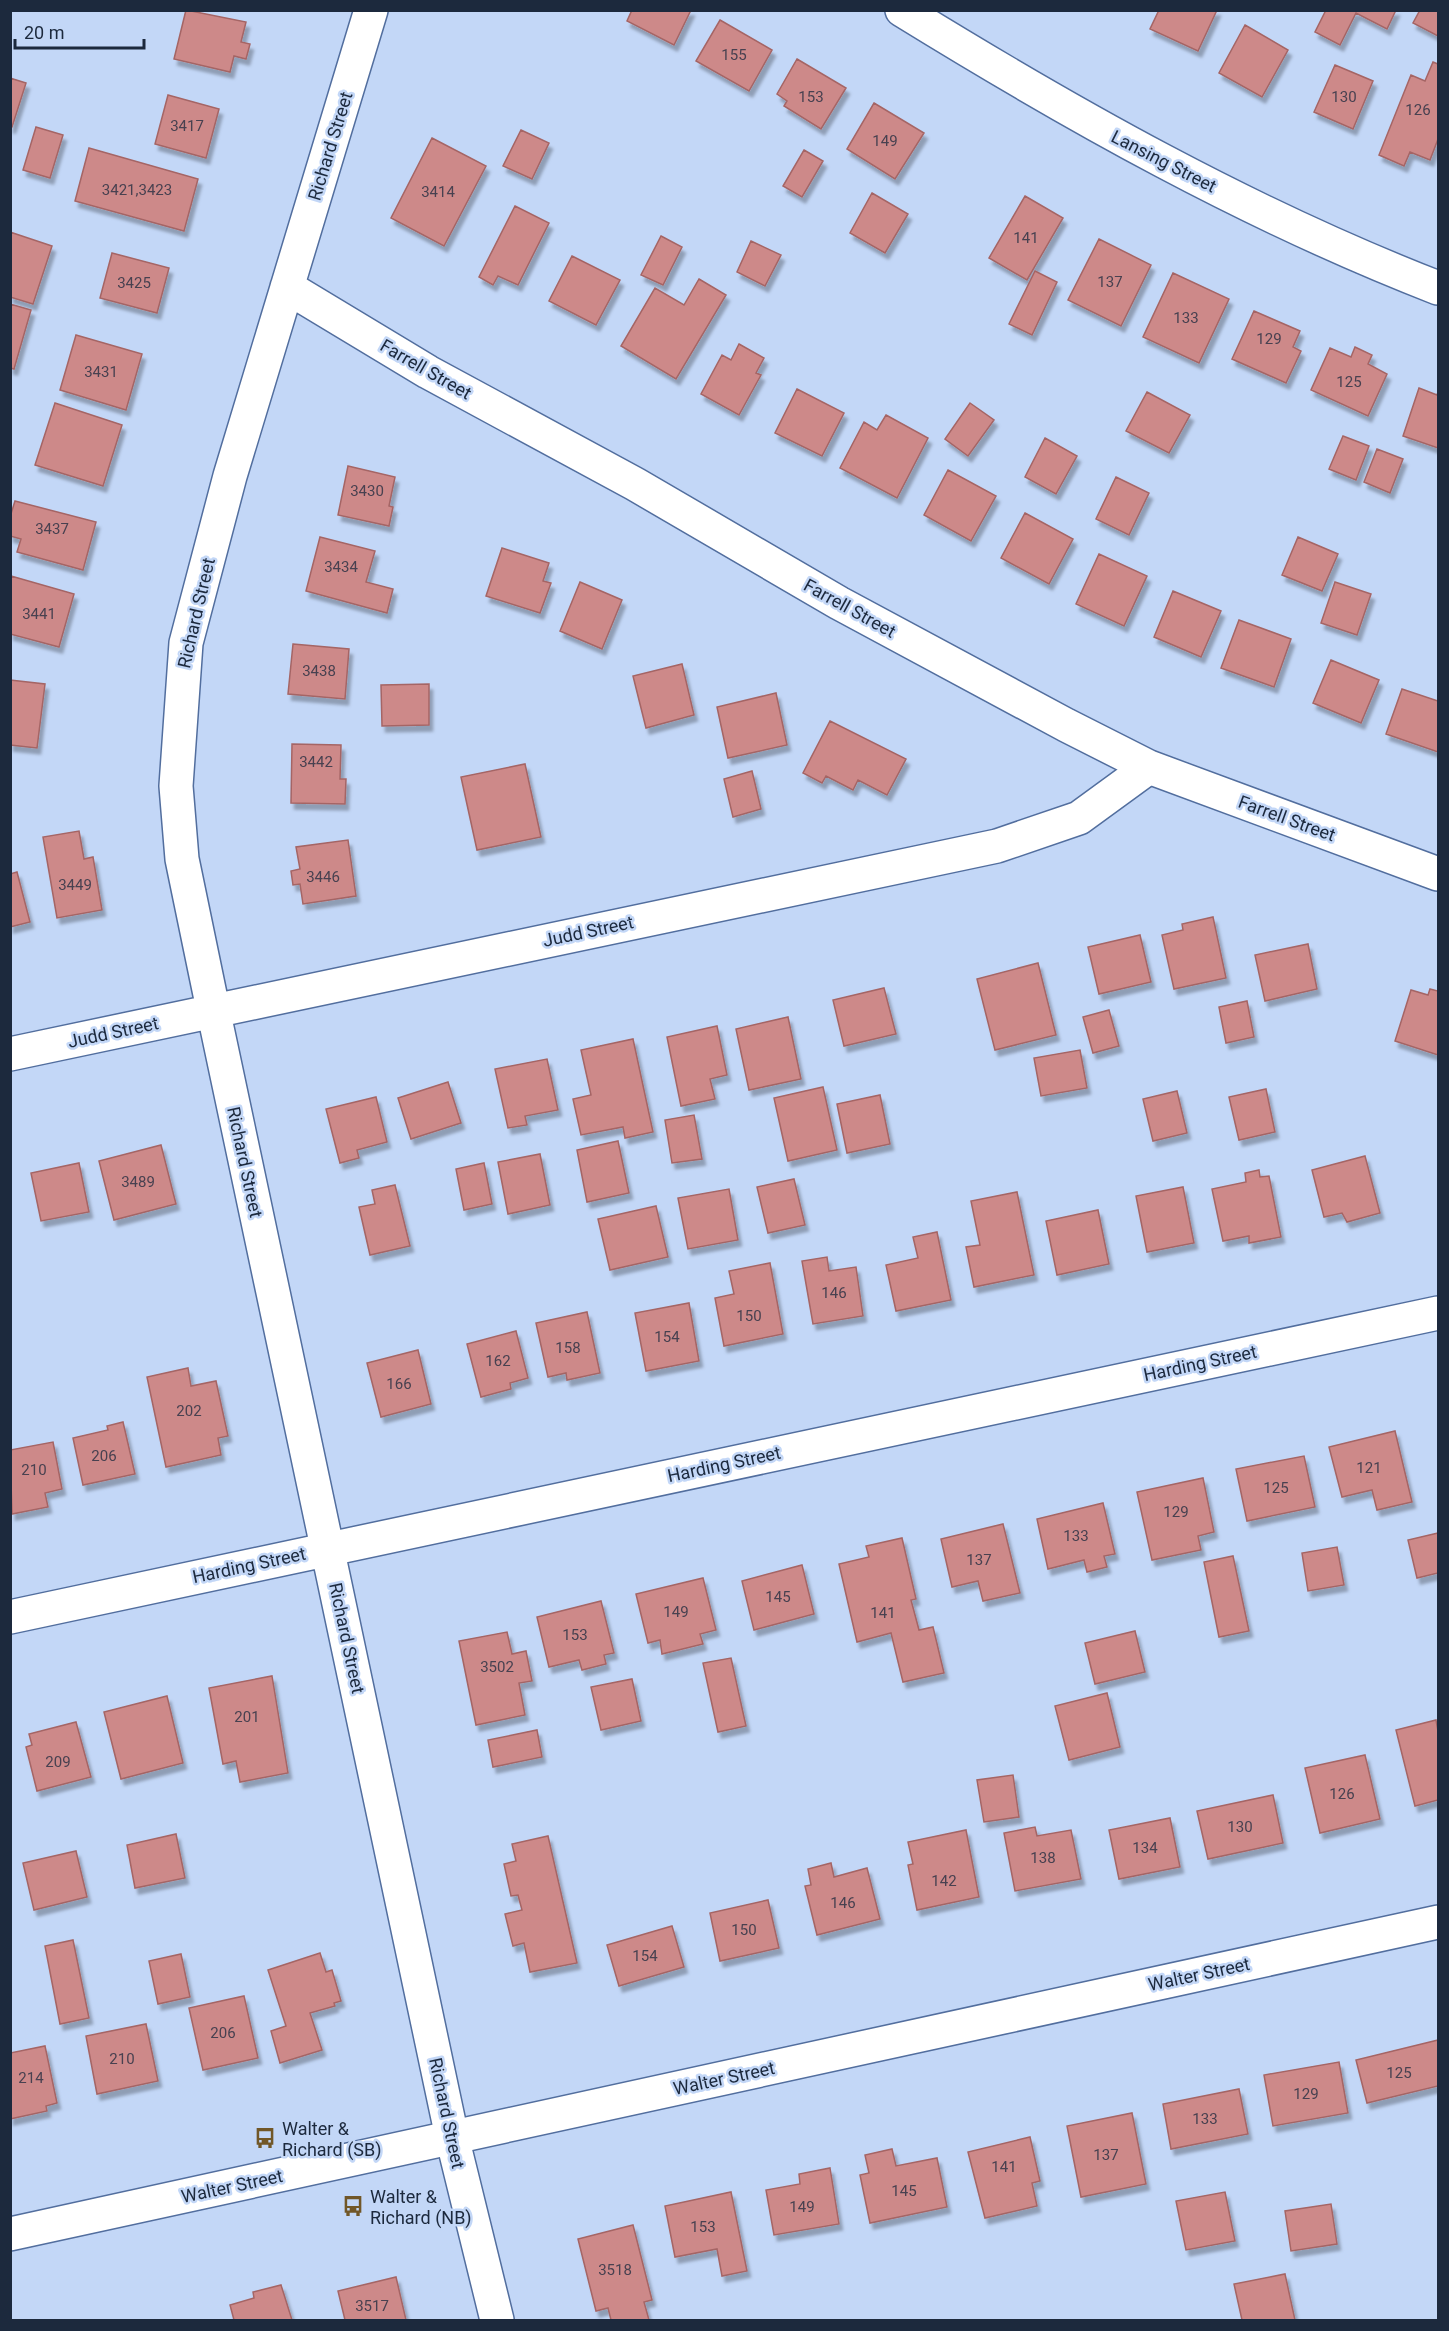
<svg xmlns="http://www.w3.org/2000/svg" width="1449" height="2331" font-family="Roboto,sans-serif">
  <defs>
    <filter id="shadow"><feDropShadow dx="3.5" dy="6" stdDeviation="1.5" flood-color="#0004"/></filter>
  </defs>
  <rect width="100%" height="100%" fill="#c3d7f7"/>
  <!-- building -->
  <path fill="#cd8989" stroke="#a56565" stroke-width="1.5" filter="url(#shadow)" d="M186,10l60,12 -5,20 9,2 -4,15 -12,-3 -4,16 -56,-13z
    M632,10h59l-17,35 -47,-24z
    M1159,10h58l-19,41 -48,-22z
    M1326,10h70l-9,19 -31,-16 -16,32 -25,-13z
    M1420,10h18v26l-25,-13z
    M720,20l52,30 -23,41 -53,-30z
    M1245,25l43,25 -26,47 -43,-24z
    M797,59l49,29 -25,41 -37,-23 3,-5 -10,-7z
    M1433,62l5,2v75l-8,21 -20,-8 -6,14 -25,-11 32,-80 14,6z
    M1335,65l38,16 -20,48 -39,-17z
    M10,78l16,5 -14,44h-2z
    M168,95l51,14 -13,49 -51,-14z
    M874,103l50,30 -29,46 -48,-30z
    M36,127l27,8 -13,43 -27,-8z
    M521,130l28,13 -17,36 -29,-13z
    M432,138l54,28 -42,80 -53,-28z
    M89,148l109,31 -14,52 -109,-30z
    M804,150l19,11 -21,36 -19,-11z
    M872,193l36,21 -23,39 -35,-20z
    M1025,196l38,22 -36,62 -38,-22z
    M515,206l34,17 -31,62 -20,-9 -5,9 -14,-8z
    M10,232l42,14 -19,58 -23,-7z
    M661,236l21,11 -19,38 -22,-10z
    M1099,239l52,26 -30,61 -53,-26z
    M751,241l30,14 -16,31 -28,-14z
    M112,253l57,15 -12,45 -57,-15z
    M572,256l48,24 -24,45 -47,-24z
    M1035,271l22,11 -25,53 -23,-11z
    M1173,273l56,26 -30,64 -56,-26z
    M699,279l27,16 -50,84 -55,-33 34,-58 29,17z
    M10,304l21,6 -17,59 -4,-1z
    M1254,311l46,20 -7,16 8,4 -15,32 -54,-24z
    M76,335l66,19 -16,56 -66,-20z
    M739,344l25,14 -8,15 5,2 -22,40 -38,-21 21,-39 9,5z
    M1355,347l17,8 -4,9 19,10 -19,42 -57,-26 19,-42 21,9z
    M1419,388l18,7 1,-3v56l-35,-12z
    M797,389l47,24 -22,43 -47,-23z
    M1147,392l43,23 -21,38 -43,-22z
    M55,403l67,22 -19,61 -68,-21z
    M970,403l24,17 -26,36 -23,-17z
    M886,415l42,23 -31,60 -57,-30 24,-46 13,8z
    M1343,436l26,10 -13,34 -27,-11z
    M1045,438l32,18 -21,38 -31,-17z
    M1377,449l26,10 -13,34 -26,-11z
    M348,466l47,11 -6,29 4,1 -4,19 -51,-11z
    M948,470l48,26 -25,45 -47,-26z
    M1116,477l33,16 -20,42 -33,-16z
    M15,501l81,21 -13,48 -66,-18 4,-13 -11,-3v-19z
    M1025,513l48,26 -24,45 -48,-26z
    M320,537l55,14 -9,31 27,7 -6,24 -81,-22z
    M1298,537l40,17 -16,37 -40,-16z
    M502,548l47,15 -6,18 8,2 -11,30 -54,-17z
    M1099,554l48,22 -23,50 -48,-22z
    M11,576l63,18 -15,53 -49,-13z
    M580,582l42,18 -20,49 -42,-18z
    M1335,582l36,12 -14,41 -36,-12z
    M1173,591l48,20 -20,46 -47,-20z
    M1239,620l52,19 -17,48 -53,-19z
    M293,644l56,5 -4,50 -57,-5z
    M1331,660l48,20 -18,43 -48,-20z
    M682,664l12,51 -48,13 -13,-52z
    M10,680l35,4 -8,64 -27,-3z
    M429,684v41l-47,1 -1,-41z
    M1402,689l36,12v51l-52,-18z
    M776,693l11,52 -59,13 -11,-51z
    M830,721l76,38 -19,36 -29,-15 -5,10 -27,-14 -4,7 -19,-10z
    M292,744l49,1 -1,34h6l-1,25 -54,-1z
    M525,764l16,73 -64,13 -16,-73z
    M752,771l9,38 -28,8 -9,-38z
    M79,831l5,28 9,-2 9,53 -45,8 -14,-81z
    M348,840l8,56 -53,8 -3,-20 -7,1 -2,-14 9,-2 -4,-22z
    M17,872l13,50 -20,5v-53z
    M1213,917l13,61 -52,11 -12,-54 21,-5 -1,-6z
    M1140,935l11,47 -52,12 -11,-47z
    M1308,944l9,45 -52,12 -10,-46z
    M1038,963l18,72 -61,15 -18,-71z
    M884,988l12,46 -52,12 -11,-46z
    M1430,989l8,2v64l-43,-14 16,-51 17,5z
    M1247,1001l7,36 -28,6 -7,-36z
    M1109,1010l10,36 -26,7 -10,-36z
    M788,1017l13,62 -52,11 -13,-61z
    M717,1026l10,49 -17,4 5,20 -34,7 -14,-69z
    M633,1039l20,93 -28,6 -2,-11 -42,8 -8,-36 18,-4 -10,-45z
    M1080,1050l7,38 -46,8 -7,-38z
    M547,1059l11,51 -33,6 2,9 -19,3 -13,-59z
    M448,1082l13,41 -50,16 -13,-41z
    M823,1087l14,63 -49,11 -14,-63z
    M1266,1089l9,43 -36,8 -10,-43z
    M1177,1091l10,42 -34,8 -10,-42z
    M880,1095l10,49 -43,9 -10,-49z
    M376,1097l11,45 -30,8 2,8 -19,5 -14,-54z
    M694,1115l8,44 -30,4 -7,-43z
    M618,1141l11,52 -42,9 -10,-52z
    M161,1145l15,59 -62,16 -15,-59z
    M540,1154l10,51 -42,9 -10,-52z
    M1365,1156l15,57 -33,9 -5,-9 -18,4 -12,-47z
    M79,1163l10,49 -48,9 -10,-48z
    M484,1163l8,41 -28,6 -8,-41z
    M1259,1170l1,7 9,-1 12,61 -32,6v-7l-26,5 -11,-52 34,-7 -1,-9z
    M794,1179l11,46 -37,8 -11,-46z
    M395,1185l15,61 -40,9 -11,-48 16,-3 -3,-14z
    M1183,1187l11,56 -47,9 -11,-56z
    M729,1189l9,51 -50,9 -10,-51z
    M1017,1192l17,83 -60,12 -8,-40 14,-2 -9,-44z
    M656,1206l12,51 -58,13 -12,-51z
    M1098,1210l11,54 -52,11 -11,-54z
    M937,1232l14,68 -55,11 -10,-46 32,-7 -5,-21z
    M827,1257l2,14 27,-4 7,49 -50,8 -11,-63z
    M770,1263l13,71 -59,12 -9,-48 19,-4 -5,-23z
    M689,1303l10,58 -53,10 -11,-58z
    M587,1312l13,61 -33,7 -1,-7 -18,4 -12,-54z
    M516,1331l12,47 -18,5 1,6 -30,8 -14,-53z
    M418,1350l13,54 -50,13 -14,-54z
    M188,1368l3,18 25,-5 12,55 -10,2 3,17 -55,12 -19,-90z
    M123,1422l12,52 -52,11 -10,-47 35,-8 -1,-4z
    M1395,1431l17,71 -35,8 -5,-20 -30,7 -13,-50z
    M53,1442l9,47 -17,4 3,14 -36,7 -2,-64z
    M1304,1456l11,51 -68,14 -11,-52z
    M1203,1478l11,54 -16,4 3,14 -49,10 -15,-68z
    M1103,1503l12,51 -11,2 3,11 -20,5 -3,-12 -36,9 -11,-50z
    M1003,1524l17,69 -37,8 -5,-20 -26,6 -11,-48z
    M1438,1533v40l-21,5 -9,-38z
    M902,1538l14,61 -5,1 8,30 14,-3 11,46 -41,9 -12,-49 -34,9 -18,-78 30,-7 -3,-11z
    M1337,1547l7,38 -36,6 -6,-38z
    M1233,1556l16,75 -30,6 -15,-75z
    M802,1565l12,49 -60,16 -12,-49z
    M703,1578l13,52 -16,4 3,10 -41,10 -2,-14 -12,3 -12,-49z
    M601,1601l13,52 -10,2 2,9 -24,6 -3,-10 -30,7 -12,-50z
    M1135,1631l10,41 -50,12 -10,-41z
    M507,1632l5,22 14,-3 6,30 -13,2 6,32 -49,10 -17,-84z
    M731,1658l15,68 -28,6 -15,-69z
    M272,1676l16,97 -48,9 -4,-21 -13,3 -14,-76z
    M632,1679l9,42 -40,9 -10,-43z
    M1107,1693l13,54 -51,13 -14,-54z
    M167,1696l16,67 -62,16 -17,-67z
    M1436,1720l2,11v69l-23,6 -19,-76z
    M76,1722l15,55 -54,14 -11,-44 6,-2 -3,-11z
    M537,1730l5,27 -49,10 -5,-27z
    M1365,1755l15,64 -60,14 -15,-65z
    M1013,1775l6,42 -35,5 -7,-42z
    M1273,1795l10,48 -75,16 -11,-48z
    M1170,1818l10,49 -61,12 -10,-49z
    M1035,1827l2,9 34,-6 10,49 -66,12 -11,-58z
    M966,1830l13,67 -62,13 -9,-45 5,-1 -5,-22z
    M176,1834l9,44 -50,10 -8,-43z
    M548,1836l29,127 -47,9 -6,-29 -11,3 -8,-32 17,-4 -4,-15 -7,1 -7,-32 12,-3 -4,-17z
    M76,1851l11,46 -53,13 -11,-47z
    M831,1863l3,14 33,-9 13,51 -63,16 -12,-49 6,-1 -3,-16z
    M768,1900l11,48 -59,13 -10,-48z
    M672,1926l12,41 -65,19 -12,-41z
    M73,1940l16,78 -29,6 -15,-78z
    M320,1953l6,19 6,-2 9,31 -7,2 1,3 -25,7 12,37 -42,13 -9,-32 15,-5 -18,-56z
    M181,1954l9,43 -32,7 -9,-43z
    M244,1996l14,62 -55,12 -14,-62z
    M146,2024l12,57 -61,13 -11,-58z
    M1438,2040v46l-71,17 -11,-43z
    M45,2046l12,57 -11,3 1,5 -37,8v-66z
    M1339,2062l9,51 -75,13 -9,-51z
    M1239,2089l9,45 -77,15 -8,-45z
    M1132,2113l14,71 -65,13 -14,-71z
    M1030,2137l10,44 -8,2 5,23 -52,12 -17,-66z
    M892,2149l4,17 41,-8 10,49 -77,16 -10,-48 9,-2 -4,-18z
    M830,2168l9,56 -65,11 -8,-45 34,-6 -1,-10z
    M731,2192l16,79 -25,5 -5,-27 -42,8 -10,-51z
    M1225,2192l10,49 -49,9 -10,-49z
    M1331,2204l6,40 -46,7 -6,-40z
    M633,2225l19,75 -8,2 5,18h-38l-3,-12 -12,3 -18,-72z
    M1285,2274l10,46h-53l-8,-36z
    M396,2277l10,43h-61l-7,-29z
    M281,2285l11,35h-58l-4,-15 24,-7 -1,-6z"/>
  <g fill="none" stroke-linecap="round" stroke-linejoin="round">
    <defs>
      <path id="minor" d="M371,10l-141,466 -44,167 -10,143 6,73 31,150 239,1128 45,183
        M902,10c172,106 348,205 536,278
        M287,287l141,85 207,112 204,119 227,122 83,42 289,107
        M10,1054l987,-208 82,-28 70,-51
        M10,1617l1428,-304"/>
      <path id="tertiary" d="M10,2234l1428,-312"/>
    </defs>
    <!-- minor casing -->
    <use href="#minor" stroke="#526e9e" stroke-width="36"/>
    <!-- tertiary casing -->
    <use href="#tertiary" stroke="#526e9e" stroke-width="36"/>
    <!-- minor -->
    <use href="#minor" stroke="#fff" stroke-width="33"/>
    <!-- tertiary -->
    <use href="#tertiary" stroke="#fff" stroke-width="33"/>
  </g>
  <!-- icons -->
  <defs>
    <symbol id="bus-bare" viewBox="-9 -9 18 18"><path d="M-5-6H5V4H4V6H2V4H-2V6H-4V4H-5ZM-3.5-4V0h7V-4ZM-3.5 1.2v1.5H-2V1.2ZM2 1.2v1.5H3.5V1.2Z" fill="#715728" stroke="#c3d7f7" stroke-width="2.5" paint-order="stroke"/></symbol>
  </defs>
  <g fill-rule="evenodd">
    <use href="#bus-bare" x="250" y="2123" width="30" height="30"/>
    <use href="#bus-bare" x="338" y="2191" width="30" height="30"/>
  </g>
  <g text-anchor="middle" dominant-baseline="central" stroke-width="5" stroke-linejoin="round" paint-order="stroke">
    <!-- number labels -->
    <g font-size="15" fill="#484150">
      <text x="734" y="55">155</text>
      <text x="811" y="97">153</text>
      <text x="1344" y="97">130</text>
      <text x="1418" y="110">126</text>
      <text x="187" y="126">3417</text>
      <text x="885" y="141">149</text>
      <text x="137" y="190">3421,3423</text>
      <text x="438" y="192">3414</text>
      <text x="1026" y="238">141</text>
      <text x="1110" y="282">137</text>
      <text x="134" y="283">3425</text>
      <text x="1186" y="318">133</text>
      <text x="1269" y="339">129</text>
      <text x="101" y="372">3431</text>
      <text x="1349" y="382">125</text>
      <text x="367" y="491">3430</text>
      <text x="52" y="529">3437</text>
      <text x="341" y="567">3434</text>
      <text x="39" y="614">3441</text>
      <text x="319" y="671">3438</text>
      <text x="316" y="762">3442</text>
      <text x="323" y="877">3446</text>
      <text x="75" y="885">3449</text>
      <text x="138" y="1182">3489</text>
      <text x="834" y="1293">146</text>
      <text x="749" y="1316">150</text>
      <text x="667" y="1337">154</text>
      <text x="568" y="1348">158</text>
      <text x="498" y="1361">162</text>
      <text x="399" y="1384">166</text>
      <text x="189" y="1411">202</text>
      <text x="104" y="1456">206</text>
      <text x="1369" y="1468">121</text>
      <text x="34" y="1470">210</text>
      <text x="1276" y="1488">125</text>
      <text x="1176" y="1512">129</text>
      <text x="1076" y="1536">133</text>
      <text x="979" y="1560">137</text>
      <text x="778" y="1597">145</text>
      <text x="676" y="1612">149</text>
      <text x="883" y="1613">141</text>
      <text x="575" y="1635">153</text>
      <text x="497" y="1667">3502</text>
      <text x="247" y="1717">201</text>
      <text x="58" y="1762">209</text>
      <text x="1342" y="1794">126</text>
      <text x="1240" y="1827">130</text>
      <text x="1145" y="1848">134</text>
      <text x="1043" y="1858">138</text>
      <text x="944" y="1881">142</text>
      <text x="843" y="1903">146</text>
      <text x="744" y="1930">150</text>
      <text x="645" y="1956">154</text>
      <text x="223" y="2033">206</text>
      <text x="122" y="2059">210</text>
      <text x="1399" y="2073">125</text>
      <text x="31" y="2078">214</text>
      <text x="1306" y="2094">129</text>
      <text x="1205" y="2119">133</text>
      <text x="1106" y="2155">137</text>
      <text x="1004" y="2167">141</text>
      <text x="904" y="2191">145</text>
      <text x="802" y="2207">149</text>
      <text x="703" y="2227">153</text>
      <text x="615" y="2270">3518</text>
      <text x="372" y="2306">3517</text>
    </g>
    <!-- street labels -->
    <g font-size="18" fill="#1c293d" stroke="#c3d7f7">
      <text transform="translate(330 146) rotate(-73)">Richard Street</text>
      <text transform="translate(1164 161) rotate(27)">Lansing Street</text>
      <text transform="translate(426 369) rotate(30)">Farrell Street</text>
      <text transform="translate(850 608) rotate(29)">Farrell Street</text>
      <text transform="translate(196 613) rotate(-77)">Richard Street</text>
      <text transform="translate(1287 818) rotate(20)">Farrell Street</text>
      <text transform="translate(588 931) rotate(-12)">Judd Street</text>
      <text transform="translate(113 1032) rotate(-12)">Judd Street</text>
      <text transform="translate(245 1162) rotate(78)">Richard Street</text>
      <text transform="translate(1200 1363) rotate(-12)">Harding Street</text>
      <text transform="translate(724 1464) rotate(-12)">Harding Street</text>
      <text transform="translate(249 1565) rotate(-12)">Harding Street</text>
      <text transform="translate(347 1638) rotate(78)">Richard Street</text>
      <text transform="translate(1199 1974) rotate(-12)">Walter Street</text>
      <text transform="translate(724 2078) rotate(-12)">Walter Street</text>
      <text transform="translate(447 2113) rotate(78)">Richard Street</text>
      <text transform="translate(232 2186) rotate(-12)">Walter Street</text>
    </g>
    <!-- poi labels -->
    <g font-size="18" fill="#1c293d" stroke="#c3d7f7" text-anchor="start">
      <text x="282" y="2128">Walter &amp;<tspan x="282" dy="21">Richard (SB)</tspan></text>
      <text x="370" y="2196">Walter &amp;<tspan x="370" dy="21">Richard (NB)</tspan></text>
    </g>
  </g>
  <!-- border -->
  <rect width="1449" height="2331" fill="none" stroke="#1c293d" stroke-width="24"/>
  <!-- scale -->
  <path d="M15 39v9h129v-9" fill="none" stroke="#1c293d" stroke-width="3"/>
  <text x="24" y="39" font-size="18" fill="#1c293d" stroke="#c3d7f7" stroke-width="4.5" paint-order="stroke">20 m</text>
</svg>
